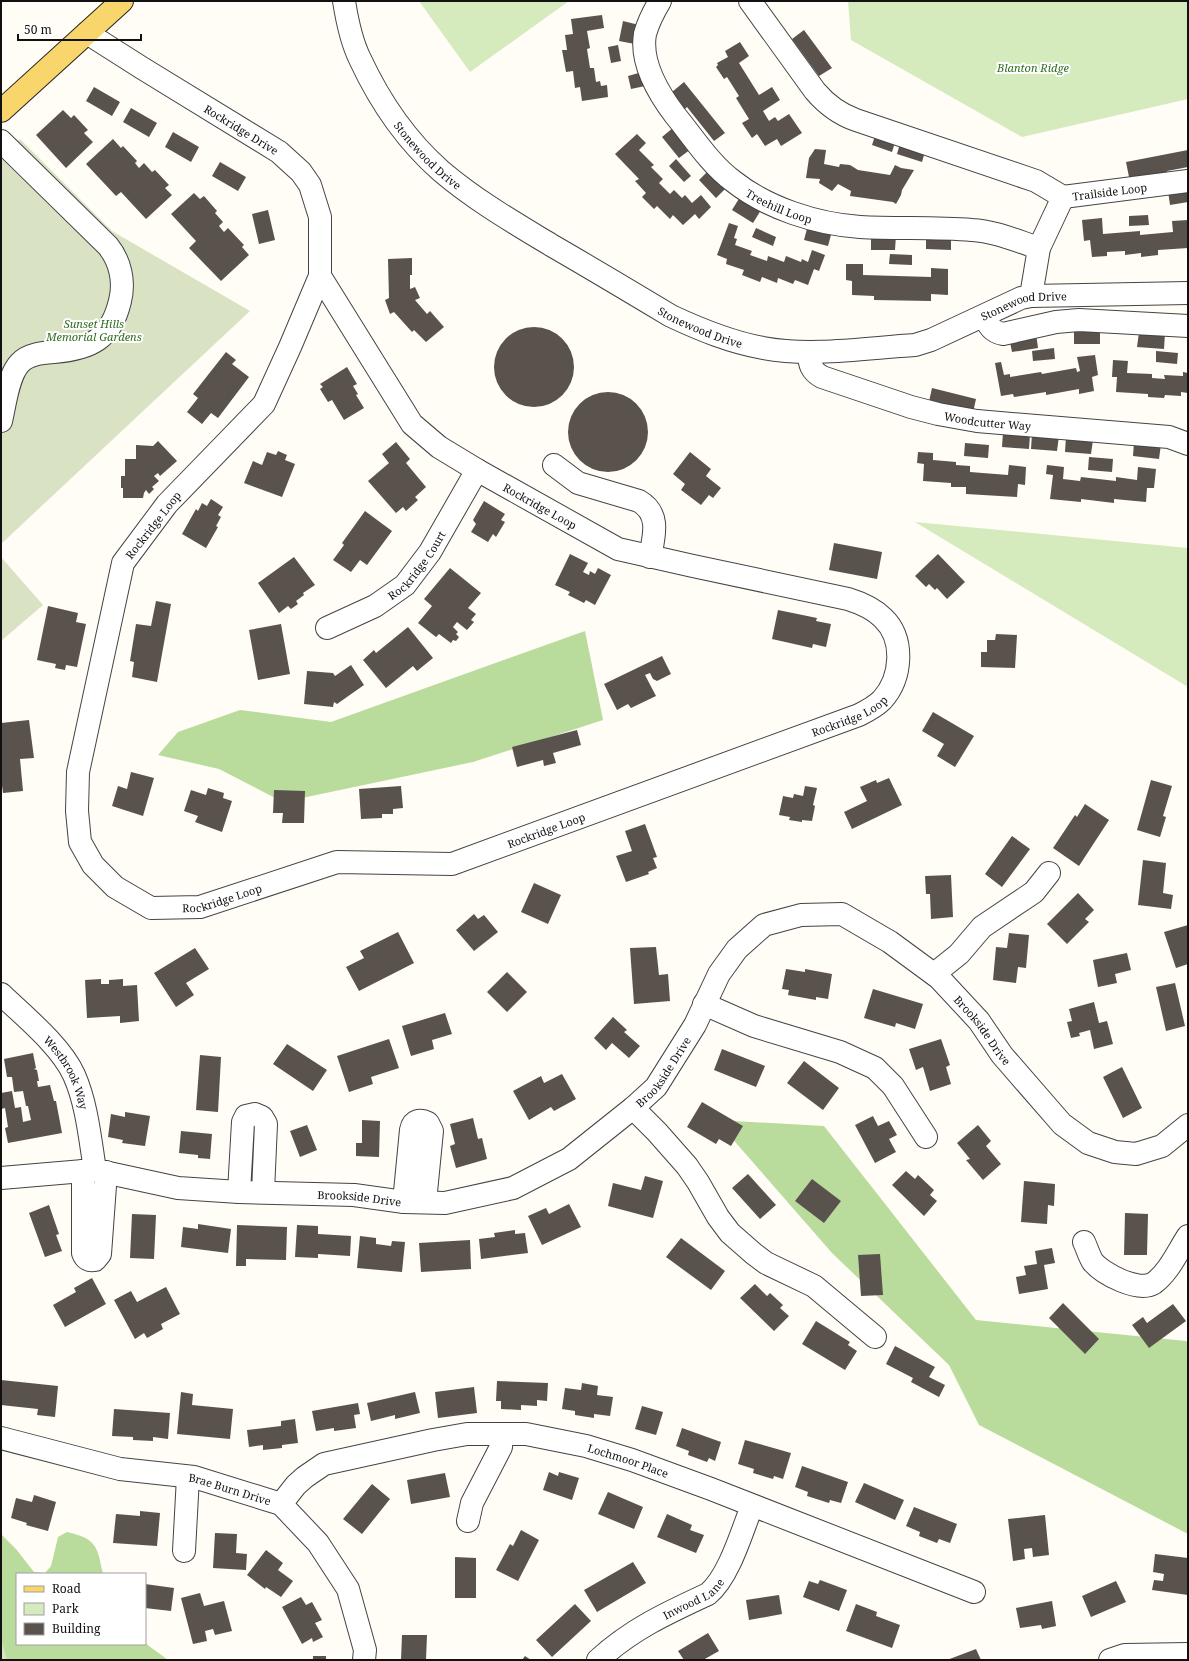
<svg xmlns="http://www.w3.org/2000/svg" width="1189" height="1661" font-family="'Noto Serif',serif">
  <rect width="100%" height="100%" fill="#fffdf5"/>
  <!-- green -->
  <path fill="#d5ebbd" d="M419,1h150l-99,71z
    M848,1h340v98l-166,38 -171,-97z
    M915,522l273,26v139z"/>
  <!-- forest -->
  <path fill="#b9dc9c" d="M585,631l18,89 -130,42 -190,40 -64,-33 -61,-14 20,-23 62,-22 91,12z
    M716,1120l108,6 152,194 210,21 2,2v191l-209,-109 -30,-60 -117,-112z
    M67,1532c30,7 30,14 36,42h-86v70l128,-1 23,17h-167v-126l15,15 18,23 11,1 6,-7 7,-29z"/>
  <!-- cemetery -->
  <path fill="#d9e3c4" d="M20,139l92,92 138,80 -249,233v-388z
    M1,557l42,48 -42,36z
    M1,1639l6,21h-6z"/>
  <!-- building -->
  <path fill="#5a524d" d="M602,15l2,13 -17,3 3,17 -3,1 3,19h4l2,14 4,-1 1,5 6,-1 1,12 -26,4 -2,-14 -5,1 -2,-17 -7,1 -4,-22h5l-2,-15 8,-1 -2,-15z
    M623,21l16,4 -4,19 -16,-3z
    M804,30l28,38 -13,8 -27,-37z
    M740,42l9,14 -10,7 20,32 13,-8 8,13 -17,11 6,10 6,-4 3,4 11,-7 13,19 -21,13 -4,-7 -12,7 -8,-12 -5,4 -10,-15 7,-4 -13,-21 3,-2 -12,-19 -3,2 -8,-12 2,-2 -1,-2 11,-6 -3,-6z
    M618,45l3,16 -10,2 -3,-16z
    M642,72l3,14 -14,3 -3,-13z
    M684,82l41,51 -11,8 -27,-34 -2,2 -13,-17z
    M94,87l26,15 -8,14 -26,-15z
    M131,108l26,15 -8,14 -26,-15z
    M63,110l8,8 3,-3 14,15 -4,3 9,9 -27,26 -30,-33z
    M674,127l17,22 -12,9 -17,-21z
    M173,132l26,15 -8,15 -26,-15z
    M876,133l20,6 -4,13 -20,-7z
    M637,134l9,9 -7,7 15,15 -3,2 12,12 -4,4 11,11 4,-4 8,8 3,-3 7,8 9,-8 10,12 -12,12 -4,-5 -12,11 -10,-10 -3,4 -13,-13 -3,3 -12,-12 4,-4 -11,-12 4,-2 -24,-25z
    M113,139l8,9 2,-2 14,15 -2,2 4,5 5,-5 8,9 3,-2 14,15 -4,3 7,7 -26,24 -25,-27 -5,4 -30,-32z
    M901,140l25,8 -4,14 -25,-8z
    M815,149l11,1 -2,14 15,3 1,-3 10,1 8,5 32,5 5,-10 6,3 13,2 -12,20 -1,5 -5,9 -3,-2 -43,-6 1,-5 -13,-7 -6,7 -13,-8 1,-4 -14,-1 3,-20z
    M1188,150v17l-21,4 1,3 -38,8 -4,-20z
    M676,159l15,17 -7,6 -15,-16z
    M220,162l26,15 -8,14 -26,-15z
    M709,170l17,18 -10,10 -17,-18z
    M1188,187v15l-18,3 -2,-14z
    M194,193l6,6 4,-3 13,15 -2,2 8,9 -4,4 5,6 4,-4 16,17 -2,2 7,8 -28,26 -32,-33 7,-7 -25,-27z
    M740,197l21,13 -8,13 -21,-13z
    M268,210l7,30 -16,4 -7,-30z
    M1148,215l1,10 -20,1v-10z
    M1102,218l1,16 37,-3v4l33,-3 -1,-11 16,-1 -1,12 1,16 -30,2v5l-17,2v-4l-16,2v-4l-18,1v4l-15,1 -2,-17 -6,1 -2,-21z
    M729,223l9,3 -4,12 3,1 -2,6 17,6 -2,4 17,6 1,-5 16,6 2,-6 15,6 1,-3 6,3 4,-12 13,5 -6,16 -5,-2 -6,16 -13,-5 -2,4 -15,-6 -1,5 -15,-6 -2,5 -18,-7 2,-5 -18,-6 1,-5 -10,-4z
    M808,225l24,6 -4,15 -24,-6z
    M756,228l20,9 -3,9 -21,-9z
    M871,234l25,1 -1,15h-24z
    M926,234h25v16l-25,-1z
    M890,254l22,1v10l-23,-1z
    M412,258v17h-2v14l5,-2 5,11 -5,2 12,14 3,-3 14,16 -18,15 -12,-12 -2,2 -18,-20 -4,2 -5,-14 4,-2 -1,-39z
    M846,264h17v11l68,2v-9l17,1v26l-17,-1v7l-57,-1v-4l-22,-1v-14l-6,-1z
    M494 367a40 40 0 1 1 80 0a40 40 0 1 1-80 0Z
    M1074,329h26v15h-26z
    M1139,332l26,1 -1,16 -27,-2z
    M1036,333l2,15 -26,4 -3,-15z
    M1054,348l1,11 -22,2 -1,-10z
    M1156,351l22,2 -1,11 -21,-2z
    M226,352l10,8 -4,4 17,13 -31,41 -7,-5 -9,11 -15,-12 11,-14 -5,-4z
    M1095,355l3,20 -6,2 2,14 -15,3v-5l-33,6v-3l-32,5 -1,-3 -12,2 -6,-33 6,-1 3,13 6,-1v3l31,-5 1,2 34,-6 1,4 3,-1 -3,-14z
    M1113,360l15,1 -1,12 25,1v4l13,1 -1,-4 19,1v-4l5,1v20l-7,-1v4l-16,-1 -1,3 -16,-1v-3l-32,-2 1,-15h-5z
    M347,367l10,17 -4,2 5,8 -2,1 8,13 -20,12 -12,-20 -4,2 -8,-13 3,-2 -3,-3z
    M932,388l44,11 -4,18 -44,-11z
    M568 432a40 40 0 1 1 80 0a40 40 0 1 1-80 0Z
    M1003,432l27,2 -1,15 -27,-2z
    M1032,434l27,2 -2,15 -26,-2z
    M1066,437l27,3 -2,14 -26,-2z
    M158,441l19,20 -17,15 -2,-3 -4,3 5,5 -7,6 2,2 -5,5 -3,-4 -2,3 -1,5h-20v-10h-2v-12h4v-17h11v-14l17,1z
    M396,442l14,17 -4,4 20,24 -11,10 3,3 -12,11 -3,-4 -7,6 -28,-32 21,-18 -7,-9z
    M1134,442l27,2 -2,15 -26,-3z
    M965,443l24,2 -1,13 -24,-2z
    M278,451l9,4 -2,5 10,4 -13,33 -38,-14 9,-22 9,4 5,-13 9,3z
    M690,452l21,17 -5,7 15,12 -8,10 -4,-3 -8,10 -20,-15 4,-6 -12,-10z
    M918,452l15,1v7l23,2v3l14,1v6l38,3 1,-10 17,2 -1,18 -7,-1 -1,13 -51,-3v-7h-15v-4l-28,-2 1,-17 -7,-1z
    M1089,457l24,2 -1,13 -24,-2z
    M1047,465l17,2 -1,12 17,2 1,-4 35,4v-4l21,3 1,-13 18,2 -2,19h-7l-1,14 -32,-3v4l-33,-4v3l-31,-3 3,-24 -7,-1z
    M211,499l12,8 -5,8 3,2 -5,9 2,1 -12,21 -24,-14 14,-25 2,2 4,-8 5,3z
    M484,501l21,13 -4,6 4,2 -9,15 -3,-3 -5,8 -17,-10 5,-8 -3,-4z
    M365,511l27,20 -25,34 -7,-5 -9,12 -18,-12 11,-15 -2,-2z
    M834,543l48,9 -5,27 -48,-9z
    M570,554l18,9 -5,9 6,3 1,-4 5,3 3,-6 13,7 -16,30 -9,-5 -2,3 -16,-8 2,-3 -15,-7z
    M938,554l27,28 -18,17 -10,-11 -2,2 -6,-6 -3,3 -11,-11z
    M294,557l21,28 -12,8 1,2 -8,6 2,3 -7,5 -3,-3 -9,7 -21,-30z
    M450,568l31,25 -13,15 8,6 -5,6 3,2 -7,8 -10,-8 -4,5 5,5 -2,2 3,3 -3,4 -3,-1 -2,3 -12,-9 -3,3 -18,-14 14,-17 -8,-7z
    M156,601l15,3 -14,78 -25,-5 2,-15 -4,-1 6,-37 15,2z
    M48,606l30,7 -2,9 10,2 -9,43 -11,-2 -1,5 -10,-2 1,-4 -19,-4z
    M778,610l39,8 -1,3 15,3 -5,23 -13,-3 -1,4 -40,-9z
    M281,624l9,50 -32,6 -9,-50z
    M408,627l25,31 -16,13 -4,-5 -27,22 -23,-28 11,-10 2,3z
    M996,634l21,1 -2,33 -34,-1v-15h6v-12h8z
    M662,656l9,18 -14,7 -4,-2 -3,-6 -5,2 11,21 -25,12 -3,-4 -11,6 -13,-26z
    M351,665l13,20 -27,19 -3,-2 -1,5 -29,-3 3,-33 26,2 2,3z
    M933,712l41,24 -19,31 -18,-11 7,-12 -22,-13z
    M29,720l5,38 -14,1 3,32 -20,2 -2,-15v-55z
    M577,730l4,15 -28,8 3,10 -12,3 -1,-6 -26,7 -5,-20z
    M131,772l23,6 -11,38 -31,-10 6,-20 9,3z
    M889,778l13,27 -50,24 -8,-17 23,-11 -7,-14 16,-7 1,3z
    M1151,780l21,6 -9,30 3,1 -6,20 -23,-7z
    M401,786l2,22 -10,1v5h-11v4l-21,1 -2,-30z
    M805,786l12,2 -4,17 2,1 -3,15 -10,-1v2l-13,-2 1,-3 -11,-2 4,-19 10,2 1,-4 9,2z
    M208,788l16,5 -1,5 9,3 -10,31 -27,-10 3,-6 -14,-5 7,-21 15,5z
    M274,790l31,1 -1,32h-22l1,-10h-10z
    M1085,804l24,16 -30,46 -26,-18 22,-33 2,2z
    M645,824l12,33 -4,1 4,10 -9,4 1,2 -23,8 -10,-26 16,-5 -7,-20z
    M1012,836l18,13 -28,38 -17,-13z
    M1143,860l23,3 -3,30 10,2 -2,14 -33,-4z
    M951,875l2,42 -22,2 -1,-25h-4l-1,-18z
    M534,883l27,12 -13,29 -27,-12z
    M1078,893l16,17 -9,9 4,3 -22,22 -20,-20z
    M474,914l4,5 6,-4 14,17 -24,19 -18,-21z
    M1188,925v39l-12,4 -12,-36z
    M398,932l16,31 -55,28 -13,-24 18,-9 -4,-7z
    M1009,933l20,2 -3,33 -8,-1 -2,16 -23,-3 3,-33 11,1z
    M656,947l3,28 9,-1 2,27 -36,3 -4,-56z
    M195,948l14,21 -23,14 8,12 -18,12 -22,-34z
    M1127,953l4,17 -16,4 2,9 -19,4 -5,-27z
    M786,969l19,3v-3l27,5 -4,25 -12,-2v3l-28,-5 1,-5 -7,-1z
    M507,972l20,20 -20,20 -20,-20z
    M101,979v5h8v-4l14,-1v7l14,-1 2,36 -19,2v-7l-33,2 -2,-38z
    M1175,983l10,43 -19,5 -10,-44z
    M873,989l50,15 -8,25 -19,-6 -1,4 -31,-9z
    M1094,1002l5,21 8,-2 6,23 -19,5 -4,-19 -11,3 1,3 -9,2 -4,-16 5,-1 -3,-12z
    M445,1013l7,21 -20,6 2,9 -23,7 -9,-30z
    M613,1017l14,13 -3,2 16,14 -11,12 -17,-15 -6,7 -12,-12z
    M389,1039l10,29 -28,9 2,7 -24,8 -12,-36z
    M941,1039l9,26 -4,2 5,17 -21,7 -7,-24 -7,3 -7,-21z
    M287,1044l40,26 -14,21 -40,-27z
    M722,1049l43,17 -9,21 -42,-17z
    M33,1053l3,15 -2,1 3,1 2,11h-2l1,6 12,-2 4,16h2l6,32 -54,10 -3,-15 3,-1 -3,-19 -4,1v-16l11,-2 3,17 6,-1 2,15 8,-2 -3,-14h-2l-3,-15 -9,1 -2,-15h-5l-3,-18z
    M200,1055l21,2 -3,55 -22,-2z
    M804,1061l35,27 -16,22 -36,-27z
    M1122,1067l20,41 -19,10 -20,-41z
    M562,1074l14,25 -22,12 -3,-4 -22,13 -16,-29 28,-15 3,7z
    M702,1102l41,24 -12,20 -12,-7 -3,5 -29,-17z
    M125,1112l25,4 -5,30 -23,-3 1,-3 -15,-3 3,-23 14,3z
    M873,1116l5,10 11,-5 8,14 -8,4 7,13 -21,11 -20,-38z
    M473,1118l5,21 4,-1 5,21 -31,9 -6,-22 5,-2 -5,-20z
    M362,1120l18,1 -1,36 -23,-1v-13h6z
    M307,1125l10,25 -17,7 -10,-26z
    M978,1125l13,16 -5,5 15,18 -18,16 -17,-20 4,-1 -13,-16z
    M181,1131l31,3 -2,25 -12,-1v-3l-19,-2z
    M906,1171l9,8 3,-4 16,15 -4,5 7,6 -13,15 -32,-31z
    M748,1174l28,31 -16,14 -28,-31z
    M645,1176l18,5 -10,37 -45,-12 5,-23 28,7z
    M812,1179l29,22 -17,22 -29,-22z
    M1024,1181l31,3 -1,22 -6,-1 -1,19 -26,-2z
    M569,1204l12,23 -39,18 -14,-29 18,-8 3,6z
    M49,1205l10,29 -3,1 6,16 -17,6 -16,-44z
    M1125,1213l23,1 -1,41h-23z
    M132,1214l24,1 -2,44 -24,-1z
    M198,1224l33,5 -3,24 -47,-6 2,-20 15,2z
    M237,1225l50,2 -1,33 -40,-1v7h-10z
    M297,1225l21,1v8l33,2 -1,20 -32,-2v4l-23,-1z
    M515,1230v4l10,-1 3,20 -47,6 -2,-20 16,-2 -1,-4z
    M360,1236l16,2v6l15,2 1,-5 13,1 -3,30 -45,-4z
    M681,1238l44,33 -14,19 -45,-33z
    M470,1240l1,29 -50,3 -2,-29z
    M1052,1248l3,15 -11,2 4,24 -29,5 -3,-17 10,-2 -2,-9 13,-2 -2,-13z
    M880,1254l3,41 -22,1 -3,-41z
    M92,1278l14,26 -41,23 -12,-22 23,-13 -2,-4z
    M755,1284l12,12 3,-3 13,12 -3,3 9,8 -15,15 -34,-33z
    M166,1287l14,27 -19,10 2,5 -16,9 -3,-5 -9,6 -21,-39 17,-9 6,11z
    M1063,1303l36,36 -14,15 -36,-36z
    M1173,1304l13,17 -37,27 -17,-23 11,-8 4,6z
    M816,1321l34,21 -2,3 9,6 -12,19 -43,-26z
    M895,1346l40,21 -6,10 16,8 -6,12 -28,-15 2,-4 -27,-14z
    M1,1380l57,6 -3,31 -18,-2 1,-6 -37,-4z
    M497,1381l51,2 -1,18 -10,-1v6l-16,-1v5l-20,-1v-8h-5z
    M582,1383l16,3 -1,9 16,2 -3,19 -16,-2v4l-19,-3v-4l-13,-2 3,-21 16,2z
    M474,1387l3,26 -39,5 -3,-26z
    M181,1392l12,2 -1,11 41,4 -3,30 -53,-5z
    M415,1392l5,21 -25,6v-4l-24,6 -4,-18z
    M358,1403l2,11 -6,1 2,13 -22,3v-3l-18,3 -4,-20z
    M642,1406l21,6 -7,23 -21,-6z
    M114,1409l56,4 -2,26 -15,-2v4l-20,-1v-3l-21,-1z
    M295,1419l3,24 -16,2v3l-19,2v-5l-14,2 -2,-17 34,-4v-5z
    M682,1428l39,14 -6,19 -6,-3 -2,4 -19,-7 1,-4 -13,-5z
    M745,1440l46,13 -8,26 -9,-3 -1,3 -20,-6 1,-4 -16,-5z
    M802,1466l46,16 -7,21 -11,-3 -1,3 -22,-7 1,-4 -13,-5z
    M549,1472l9,4 1,-4 20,6 -7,22 -29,-10z
    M445,1473l5,24 -39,7 -4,-24z
    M864,1483l40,17 -9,20 -40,-18z
    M372,1484l18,15 -28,35 -19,-15z
    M608,1492l35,15 -9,22 -36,-15z
    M34,1495l22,7 -8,29 -22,-6 1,-2 -16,-5 5,-20 16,4z
    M914,1507l43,17 -7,19 -11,-4 -2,4 -18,-7 1,-4 -14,-6z
    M140,1511l20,2 -3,33 -44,-3 3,-29 24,2z
    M667,1514l25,11 -2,5 14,5 -8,18 -39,-16z
    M1045,1515l4,40 -16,2 -1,-9 -8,1 1,10 -12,2 -5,-42z
    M521,1530l18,10 -21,41 -22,-11 14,-26 3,2z
    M215,1533l22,1 -1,19 11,1 -1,16 -33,-2z
    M266,1550l17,13 -5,7 15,11 -12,16 -15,-10 -1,2 -18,-14z
    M1155,1554l33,4v37l-36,-5 2,-10 9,1 1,-7 -11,-2z
    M455,1557l21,1v40h-21z
    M633,1562l13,21 -49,29 -13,-22z
    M820,1580l27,10 -8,21 -36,-14 6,-16 9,3z
    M1116,1581l10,21 -35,15 -9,-21z
    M145,1584l29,4 -3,23 -26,-3z
    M200,1593l4,13 20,-5 8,30 -17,4 -2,-6 -8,2 2,10 -14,3 -12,-46z
    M779,1595l3,19 -33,6 -3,-20z
    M301,1597l5,8 6,-3 10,18 -7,3 8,14 -10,5 -1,-4 -10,6 -20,-37z
    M1052,1601l4,25 -14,3 -1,-4 -21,3 -4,-20z
    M575,1604l16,17 -39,36 -16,-17z
    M856,1604l21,8 -1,4 24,9 -8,23 -46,-17z
    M708,1633l11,18 -16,9h-19l-6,-9z
    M402,1635h25l-1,25h-25z
    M976,1649l5,11h-34z
    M313,1656h13v4h-13z
    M525,1656l6,4h-9z"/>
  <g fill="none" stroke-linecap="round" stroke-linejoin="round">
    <defs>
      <g id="minor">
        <path id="s1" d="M344,1c3,19 7,40 16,58 19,41 47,82 81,112 34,29 72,51 110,74 40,23 80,47 120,71 30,14 59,26 92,32 48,9 103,0 152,-3l16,-5 90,-42 10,-2 157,-3"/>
        <path id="s2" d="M660,1c-6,10 -12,22 -15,33 -5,29 14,60 30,81 18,22 35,49 58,66 34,27 83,43 127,46 37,2 74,0 112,3 22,1 45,11 67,18"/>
        <path d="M750,1l65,90c11,13 24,23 41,29l180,61 27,16"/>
        <path id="s3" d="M87,33l55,35 137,84 22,20 9,13 10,32v59l-30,71 -26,57 -97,100 -44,59 -45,209 -1,39 3,31 13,23 22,22 36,21 49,-1 137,-45 115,2 407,-149c8,-4 16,-8 23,-15 20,-22 23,-61 1,-82 -10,-10 -22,-15 -35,-19l-155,-33 -75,-17 -141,-79 -38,-23 -27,-23 -92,-148"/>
        <path d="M1,141l107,105c12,15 17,35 12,55 -9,38 -29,48 -66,51 -12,1 -26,2 -34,11 -12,12 -15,42 -19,58"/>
        <path id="s4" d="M1063,197l125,-16"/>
        <path d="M1031,296l8,-48 24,-51"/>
        <path d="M984,316c5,10 8,16 19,18l53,-12 23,-2 109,6"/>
        <path id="s5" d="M809,352c0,12 2,19 13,25l89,30 27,7 39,7 192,16 19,7"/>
        <path d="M554,465l24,18 61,18c22,13 15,35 11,56"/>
        <path id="s6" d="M327,628l48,-22 30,-21 25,-33 47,-82"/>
        <path d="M934,974l25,-20 23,-27 52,-35 15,-19"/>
        <path id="s7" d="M1,994c23,22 60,52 73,81 13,29 16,64 21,95"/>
        <path d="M704,1004l50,22 86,26 35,16 18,18 33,51"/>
        <path d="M633,1108l24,24 30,34 11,16 20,35 12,16 24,21 12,9 48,23 61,51"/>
        <path d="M83,1171v82c2,6 6,8 12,7l5,-6 6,-82"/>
        <path id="s8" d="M1,1178l94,-8 83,18 61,4 115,3 50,7 41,1 68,-15 56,-29 64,-51 23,-21 39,-62 24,-51 18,-25 27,-24 37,-10 41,-1 48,28 49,36 40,43 23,34 60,69 26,19 27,9 21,2 26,-8 26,-21"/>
        <path d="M239,1192l4,-70 3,-6 9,-2 7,3 4,7 -3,68"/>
        <path d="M404,1202l7,-72c2,-10 9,-11 17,-7l4,8 -7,71"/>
        <path d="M1084,1242c3,6 5,14 9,20 10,12 46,31 61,21 15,-11 24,-32 34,-47"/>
        <path id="s9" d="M1,1438l119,31 74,8 87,27 37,39 30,46 17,61 -1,10"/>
        <path id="s10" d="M281,1504l15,-19 9,-8 19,-13 109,-24 34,-6h59l60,12 46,14 79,29 263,103"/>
        <path d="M468,1521l4,-18 29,-56 1,-13"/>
        <path d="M184,1551l4,-74"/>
        <path id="s11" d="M598,1660c34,-31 69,-47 110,-66 21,-17 34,-63 44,-88"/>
        <path d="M1110,1660l15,-5 63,-1"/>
      </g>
      <path id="major" d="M1,111l121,-110"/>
    </defs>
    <!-- minor casing -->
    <use href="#minor" stroke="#444" stroke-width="24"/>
    <!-- major casing -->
    <use href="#major" stroke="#222" stroke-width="24"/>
    <!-- minor -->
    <use href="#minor" stroke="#fff" stroke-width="22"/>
    <!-- major -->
    <use href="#major" stroke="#f9d66b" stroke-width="22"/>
  </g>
  <g text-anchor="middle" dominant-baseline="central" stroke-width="4" stroke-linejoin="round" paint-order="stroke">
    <!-- park labels -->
    <g font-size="11" font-style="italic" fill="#2f6b1f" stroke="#fff">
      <text x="1033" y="67">Blanton Ridge</text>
      <text x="94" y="323">Sunset Hills<tspan x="94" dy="13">Memorial Gardens</tspan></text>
    </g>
    <!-- street labels -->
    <g font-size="11" fill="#111" stroke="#fff">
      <text stroke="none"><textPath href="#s3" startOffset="182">Rockridge Drive</textPath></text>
      <text stroke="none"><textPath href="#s1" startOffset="179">Stonewood Drive</textPath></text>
      <text stroke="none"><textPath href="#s4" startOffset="47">Trailside Loop</textPath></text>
      <text stroke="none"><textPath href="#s2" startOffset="266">Treehill Loop</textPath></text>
      <text stroke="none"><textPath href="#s1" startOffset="839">Stonewood Drive</textPath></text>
      <text stroke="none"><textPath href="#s1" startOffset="503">Stonewood Drive</textPath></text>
      <text stroke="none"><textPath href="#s5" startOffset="202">Woodcutter Way</textPath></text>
      <text transform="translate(540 506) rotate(29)">Rockridge Loop</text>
      <text transform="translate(153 525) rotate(-52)">Rockridge Loop</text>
      <text stroke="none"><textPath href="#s6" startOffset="112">Rockridge Court</textPath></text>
      <text stroke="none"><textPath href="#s3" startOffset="1832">Rockridge Loop</textPath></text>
      <text stroke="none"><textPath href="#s3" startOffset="1508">Rockridge Loop</textPath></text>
      <text stroke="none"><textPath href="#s3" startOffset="1172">Rockridge Loop</textPath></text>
      <text stroke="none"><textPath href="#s8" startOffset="1153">Brookside Drive</textPath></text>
      <text stroke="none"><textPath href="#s8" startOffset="709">Brookside Drive</textPath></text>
      <text stroke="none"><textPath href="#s7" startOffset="104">Westbrook Way</textPath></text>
      <text stroke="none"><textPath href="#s8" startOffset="361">Brookside Drive</textPath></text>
      <text stroke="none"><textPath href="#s10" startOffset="370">Lochmoor Place</textPath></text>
      <text stroke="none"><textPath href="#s9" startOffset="235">Brae Burn Drive</textPath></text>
      <text stroke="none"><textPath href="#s11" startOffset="114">Inwood Lane</textPath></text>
    </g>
  </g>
  <!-- border -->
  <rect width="1189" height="1661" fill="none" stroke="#111111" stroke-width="4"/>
  <!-- legend -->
  <rect x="16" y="1573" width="130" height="72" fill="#ffffff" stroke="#a0a0a0"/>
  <rect x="24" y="1586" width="20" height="6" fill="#f9d66b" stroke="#a0a0a0"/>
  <text x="52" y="1593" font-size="12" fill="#111111">Road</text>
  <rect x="24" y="1603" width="20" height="12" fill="#d5ebbd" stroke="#a0a0a0"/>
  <text x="52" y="1613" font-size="12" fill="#111111">Park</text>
  <rect x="24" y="1623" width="20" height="12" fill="#5a524d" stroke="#a0a0a0"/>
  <text x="52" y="1633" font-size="12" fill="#111111">Building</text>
  <!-- scale -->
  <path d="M18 34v6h123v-6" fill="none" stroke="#111111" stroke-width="2"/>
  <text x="24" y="34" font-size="12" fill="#111111" stroke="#ffffff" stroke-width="3" paint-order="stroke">50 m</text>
</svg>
